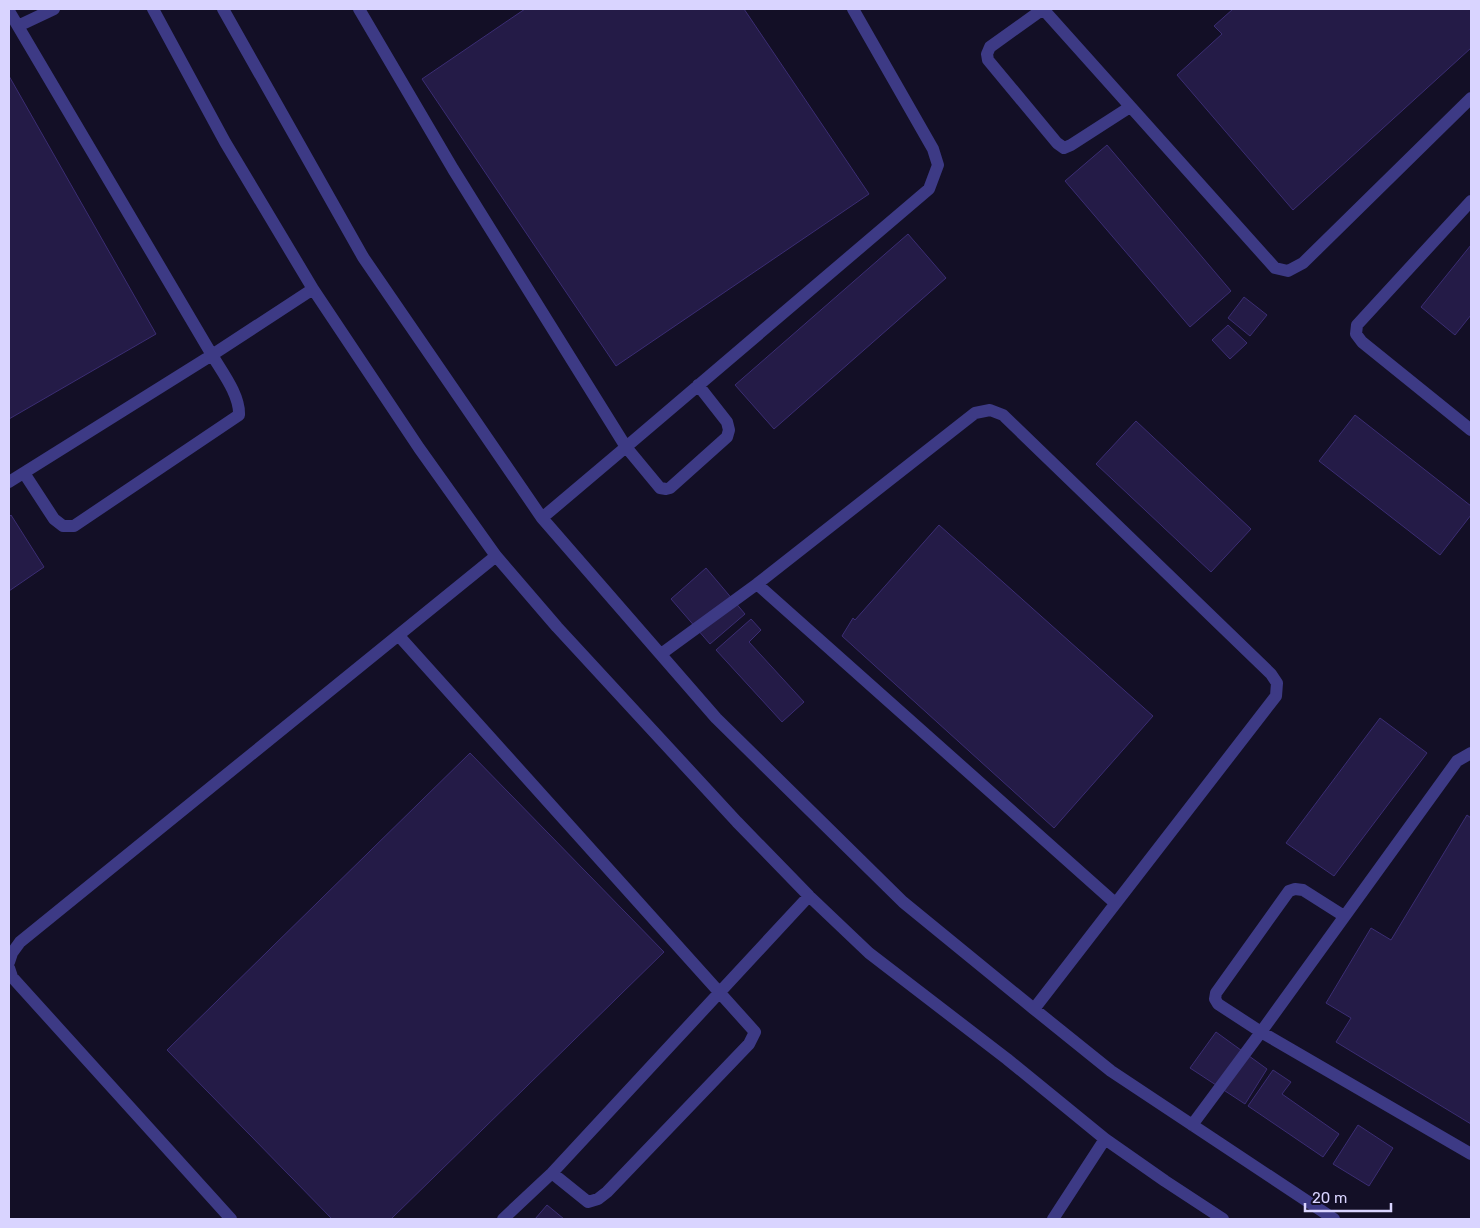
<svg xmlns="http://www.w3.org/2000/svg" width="1480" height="1228" font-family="Rubik,sans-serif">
  <rect width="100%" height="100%" fill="#130f26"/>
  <!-- building -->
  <path fill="#241b47" stroke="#3b2d73" d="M525,9h219l125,185 -253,172 -194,-287z
    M1233,9h238v39l-178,162 -116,-135 45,-41 -8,-8z
    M9,76l147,258 -147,85z
    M1107,145l124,146 -41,36 -125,-146z
    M908,234l38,44 -172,151 -39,-44z
    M1471,245v70l-16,20 -34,-28z
    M1244,297l23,18 -17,21 -22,-18z
    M1228,325l19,18 -17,16 -18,-19z
    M1355,415l116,91v9l-31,40 -121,-94z
    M1136,421l115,108 -40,43 -115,-108z
    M11,515l33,52 -35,24v-74z
    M939,525l214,191 -99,112 -212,-192 11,-18 2,2z
    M706,568l39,46 -35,30 -39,-45z
    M751,619l10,11 -12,12 55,60 -22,20 -66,-72z
    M1380,718l47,35 -93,123 -48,-33z
    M470,753l194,199 -273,267h-59l-165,-169z
    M1467,815l4,3v306l-135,-82 15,-24 -25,-15 45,-75 20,12z
    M1216,1032l51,37 -22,35 -55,-36z
    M1273,1070l18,12 -9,12 57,40 -16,23 -75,-51z
    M1358,1125l35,23 -24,38 -36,-22z
    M547,1205l17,14h-29z"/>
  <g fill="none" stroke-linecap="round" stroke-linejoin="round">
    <!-- service -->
    <path stroke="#3d3a85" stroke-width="12" d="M153,9l72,133 88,147 106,159 77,108 61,71 180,195 72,74 60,57 138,106 98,80 60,42 58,38
      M223,9l140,248 179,261 174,200 187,184 131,107 77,62 223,148
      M359,9l94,160 173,278 303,-258 9,-24 -5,-16 -80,-140
      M1043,9l232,259 13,3 15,-8 168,-165
      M1043,9l-53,38 -3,7 1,6 69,83 7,5 7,-3 59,-38
      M9,11l203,344 -203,127
      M18,26l36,-17
      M1471,201l-114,124 -1,9 6,8 109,88
      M24,473l30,46 9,7h11l165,-111c1,-20 -17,-43 -27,-60l101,-66
      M542,518l84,-71 34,41 6,1 4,-1 57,-51 2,-7 -2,-8 -29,-37
      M757,584l358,319
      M399,636l356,396 -6,12 -142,148 -9,7 -10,3 -36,-29
      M661,654l96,-70 218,-171 15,-3 13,5 268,259 6,9 -1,13 -242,313
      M1344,916l-41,-26 -8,-1 -6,2 -73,102 -1,6 3,5 43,28 210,122
      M9,962l3,-9 8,-11 476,-386
      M9,968l3,9 219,242
      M1192,1125l69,-93 196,-271 14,-8
      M503,1219l49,-46 257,-277
      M1053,1219l52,-80"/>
  </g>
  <!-- border -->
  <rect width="1480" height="1228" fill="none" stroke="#d9d4ff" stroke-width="20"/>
  <!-- scale -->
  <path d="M1305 1203v8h86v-8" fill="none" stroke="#d9d4ff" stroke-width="2.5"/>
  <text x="1312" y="1203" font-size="15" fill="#d9d4ff" stroke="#130f26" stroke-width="4" paint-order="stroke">20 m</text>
</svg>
